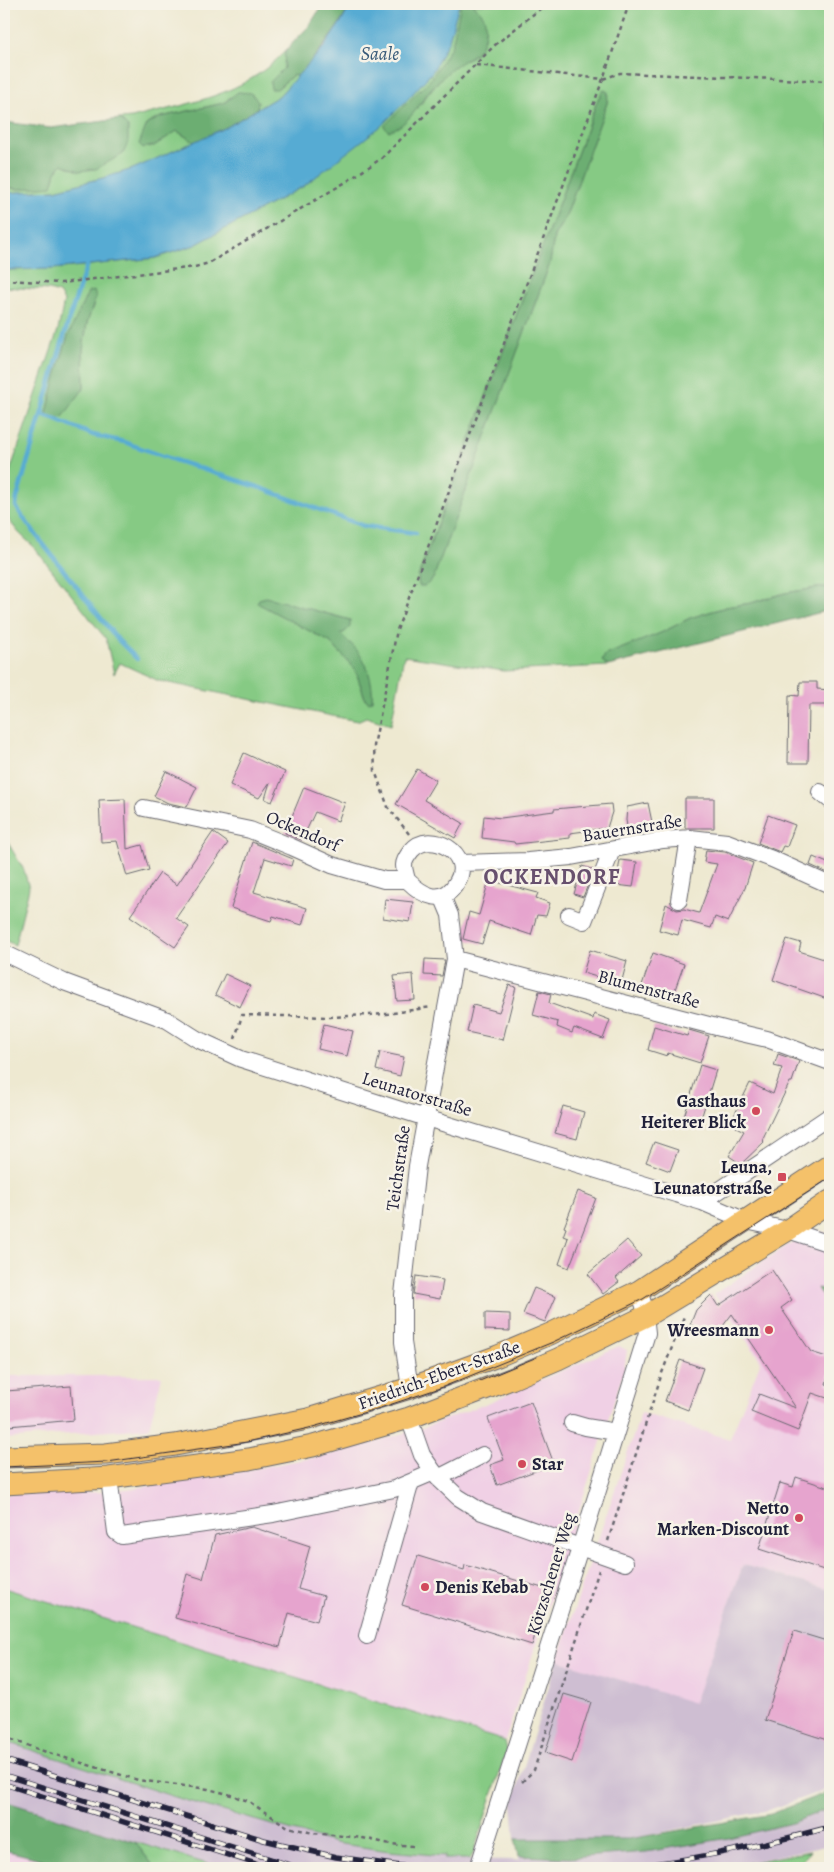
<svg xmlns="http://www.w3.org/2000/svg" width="834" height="1872" font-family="Alegreya,serif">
  <rect width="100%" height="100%" fill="#f7f3e8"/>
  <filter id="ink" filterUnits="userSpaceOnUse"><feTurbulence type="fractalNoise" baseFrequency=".02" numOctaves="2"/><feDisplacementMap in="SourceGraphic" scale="10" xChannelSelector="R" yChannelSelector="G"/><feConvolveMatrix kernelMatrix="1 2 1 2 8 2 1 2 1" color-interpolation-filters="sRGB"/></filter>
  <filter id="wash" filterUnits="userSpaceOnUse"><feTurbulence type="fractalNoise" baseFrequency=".0096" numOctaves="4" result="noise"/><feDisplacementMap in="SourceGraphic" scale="20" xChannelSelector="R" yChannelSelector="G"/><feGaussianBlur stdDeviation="1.12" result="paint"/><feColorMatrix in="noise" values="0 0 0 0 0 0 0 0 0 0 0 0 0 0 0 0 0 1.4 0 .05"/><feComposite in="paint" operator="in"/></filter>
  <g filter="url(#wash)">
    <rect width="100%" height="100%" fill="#eee9d1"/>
    <!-- built -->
    <path fill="#f0d0e5" d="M812,1229l18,5v356l-87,-25 -49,139 -137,-44 84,-247 89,26 31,-78 -47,-67z
      M619,1346l8,4 -3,20 -119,371 -501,-153v-94l99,-2 85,-11 140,-26 98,-28 64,-25z
      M4,1376h158l-13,52 -145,11z
      M4,1850l44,11 6,7h-50z"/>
    <!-- industrial -->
    <path fill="#cebed2" d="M743,1565l87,25v198l-61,22 -140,29h-114l-3,-34 45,-145 137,43z
      M4,1741l177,58 154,44 54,8 56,5v3l73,1 1,-4 51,2 76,-6 83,-14 62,-15 39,-15v37l-108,23h-501l-217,-67z"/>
    <!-- green -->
    <path fill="#86ca84" stroke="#547660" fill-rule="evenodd" d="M459,4h2l-8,41 -22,34 -14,15 4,10c10,-16 23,-29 37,-41 6,-4 12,-4 17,-9 6,-7 11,-17 10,-25 -1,-9 -9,-17 -12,-25h357v582l-45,7 -34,10 -25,4 -36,11 -27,14 -61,29 6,5 -104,5 -100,-15 -13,69 -25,-8 -9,4 -198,-40 -39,-18 -6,11 -8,-35 -73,-93 -14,-13 -15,-19v-25l54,-159 6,-29 -5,-8 -10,-3 -45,-3v-17l49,-1 102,-11 40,-13 109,-59 104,-87 25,-28 16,-31zM604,90l4,3 -1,10 -41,113 -12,20 -4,27 -117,315 -15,-1 180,-478zM96,297l-9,26 -4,27 1,38 -37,25 9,-37 12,-40zM258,603l40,3 52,14 -5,12 -6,2 33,67 -7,-3 -10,-29 -25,-27z
      M285,51l-1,17 -14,14 7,7 16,-14 5,1 -19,20 -22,13 1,-8 -28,-4 -6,6 -63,14 -14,7 -3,9 23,3 10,-5 17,11 -61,27 -30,9 -48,12 -51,3v-6l16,2 36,-17 6,-8 17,7 44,-17 5,-27 -8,-8 12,-1c56,-15 112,-22 153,-67z
      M4,836l20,34 5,18 -14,57 -11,-5z
      M817,1288l13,3v18z
      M4,1588l501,153 2,9 -34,104 -3,5h-25v-3l-56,-5 -54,-8 -154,-44 -177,-58z
      M135,1842l86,26h-66z
      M810,1851l-14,17h-74l12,-2z"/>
    <!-- forest -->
    <path fill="#6cae72" stroke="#476856" d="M323,4h28c-14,27 -33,49 -53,72l-5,-1 -16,14h-6l-1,-7 14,-14 1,-17 24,-25z
      M461,4h12c2,5 7,6 10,11 4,6 2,20 0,26 -4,15 -20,18 -30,27 -8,7 -16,14 -22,21 -13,16 -22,37 -43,42l-4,-5 47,-47 21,-34z
      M604,90l4,2 -1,11 -41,113 -12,20 -4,27 -117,316 -8,7h-6l-1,-9 180,-478z
      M238,92l13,1 7,8 -1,8 -30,18 -33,15 -17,-11 -23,15 -11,2 -4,-4 8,-20 14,-7 63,-14z
      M120,119l8,8v16l-5,11 -27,15 -17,2 -17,-7 -6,8 -4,14 -32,3 -16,-2v-65l47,6z
      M94,291l2,6 -9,26 -4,27 1,38 -21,29 -12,3 -4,-7 9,-37 12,-40 20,-44z
      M830,586v24l-222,56 -6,-5 3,-6 58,-23 27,-14 36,-11 25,-4 34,-10z
      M266,597l84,23v7l-5,5 -5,2c5,5 11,9 15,14 12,14 19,35 17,53l-4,1 -3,-4 -10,-29 -25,-27 -73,-39 2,-4z
      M830,1791v17l-38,15 -63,15 -83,14 -76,6 -51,-2 -4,-17h114l142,-25z
      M4,1801l131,41 20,26h-101l-6,-7 -44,-11z"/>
    <!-- water -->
    <path fill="#57abd3" stroke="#3c6687" d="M351,4h108l-10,36 -16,31 -25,28 -27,27 -77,60 -109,59 -40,13 -102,11 -49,1v-77l51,-3 48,-12 30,-9 94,-42 52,-31 45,-49 19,-28z"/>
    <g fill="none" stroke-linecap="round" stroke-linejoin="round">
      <!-- stream -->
      <path stroke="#57abd3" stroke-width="4.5" d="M88,261l-18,55 -53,182 -1,8 4,7 13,18 85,109 19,19
        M42,414l51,21 31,7 50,18 84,27 106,39 52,7"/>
    </g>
    <g id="blocks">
      <!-- building -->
      <path fill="#e6a4ce" d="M800,682h17v7l13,1v15h-21l-1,58h-20l1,-68 10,1z
        M244,753l41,19 -13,30 -7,-3 5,-17 -11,16 -29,-13z
        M417,769l19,11 -12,20 39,23 -8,15 -59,-34z
        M166,771l31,16 -10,20 -19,-4 -14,-7z
        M304,787l41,16 -7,18 -23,-9 -13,28 -17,-7z
        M685,798h29v30h-29z
        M125,799l2,50 15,-4 7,25 -22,6 -10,-35 -16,1 -2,-42z
        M648,803l5,24 -25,5 -2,-12 1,-13z
        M611,804l1,8 -5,16 -37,5v5l-55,6 -1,-2 -32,-4 2,-22 17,2 53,-7v-2z
        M768,815l27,10 -8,22 -4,-1 -3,6 -22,-9z
        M213,832l15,11 -52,75 13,9 -14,20 -45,-31 30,-43 17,12z
        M252,842l41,17 -2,7 -26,-8 -11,34 53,16 -5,17 -29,-9 -2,5 -40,-13z
        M706,850l19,2 28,11 -8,25 -17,34 -13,-5 -4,11 -29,-8 -4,15 -19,-5 7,-26 11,6 7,-1 15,4 18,-49 -13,-2z
        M813,857l17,7v10l-20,-9z
        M620,860l17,2 -4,25 -17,-2z
        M582,866l12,4 -11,27 -9,-3z
        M489,880l49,13 -2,5 14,5 -4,13 -9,-1 -6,20 -42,-14 -7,23 -19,-5 6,-27 10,3z
        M385,899l28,3 -3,20 -27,-4z
        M787,939l14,4 -2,8 31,10v39l-57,-20z
        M590,950l37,11 -6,23 -38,-11z
        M653,953l31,11 -12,34 -31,-10z
        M425,959l20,1 -3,16 -18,-1z
        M225,974l25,12 -10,21 -25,-12z
        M413,974l2,26 -18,1 -3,-25z
        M509,985l7,2 -13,53 -36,-8 6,-27 26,7z
        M539,991l12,3 -2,9 44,16 1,-5 16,6 -7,19 -29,-11 -2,5 -15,-6 1,-5 -25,-7z
        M324,1024l29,7 -6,25 -29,-7z
        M654,1026l33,10 2,-6 20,6 -9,27 -32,-10 -1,3 -19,-6z
        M380,1052l24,5 -4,19 -24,-6z
        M778,1054l21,7 -7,21h-2l-28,58 2,2 -23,22 -12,-8 15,-25 -14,-7 20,-41 23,11 9,-26 -8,-2z
        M700,1065l16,5 -17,55 -16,-5z
        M563,1106l21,6 -7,27 -22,-6z
        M654,1142l24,8 -8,21 -24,-9z
        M578,1191l18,7 -27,70 -10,-4 9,-26 -5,-2 3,-8 -2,-1z
        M627,1240l14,16 -25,22 3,4 -16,12 -15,-20z
        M772,1270l20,30 -11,8 30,44 19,6v11l-4,15 4,1v14l-18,-6 -14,38 -47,-19 8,-18 37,14 -64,-94 -16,21 -26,-10 6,-15 15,-15 7,11z
        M416,1276l27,4 -3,19 -27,-5z
        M534,1288l22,9 -11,25 -22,-8z
        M485,1313l25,1v17l-25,-1z
        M680,1360l23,8 -15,42 -23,-9z
        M71,1386l3,34 -65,6 -3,-35z
        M531,1402l23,62 -57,21 -7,-20 14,-5 -16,-42z
        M796,1477l34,11v84l-71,-23 21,-66 13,4z
        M252,1527l58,19 -12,43 26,7 -7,25 -28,-8 -9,34 -105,-29 12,-44 16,5 12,-44z
        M418,1556l46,14 1,-5 84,25 -17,55 -130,-40z
        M794,1631l36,11v99l-65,-21z
        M564,1694l27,8 -19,60 -27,-9z"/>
    </g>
  </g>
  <g filter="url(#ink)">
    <use href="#blocks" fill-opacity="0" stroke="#696870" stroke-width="1"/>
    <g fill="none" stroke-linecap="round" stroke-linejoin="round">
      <defs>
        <path id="minor" d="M820,792l10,8
          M144,808l106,22 42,17 40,18 52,15h23c17,17 36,26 50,2 17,-28 -27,-54 -46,-31 -3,4 -7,10 -7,14 0,5 2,10 3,15
          M461,863l67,-2 43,-4 92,-17 27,-2 37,4 45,17 58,26
          M679,900l10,-62
          M569,915l15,6 28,-71
          M4,953l60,29 103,38 30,19 44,20 185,59 276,84 44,19 42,9 42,14
          M455,959l273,71 39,9 63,23
          M702,1202l128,-86
          M410,1388l-7,-46v-47l14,-129 38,-207 -5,-44 -8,-19
          M409,1418l13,37 16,23 20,19 24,15 143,51
          M572,1423l14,4 30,5
          M109,1478l7,54 6,4 151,-22 121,-25 40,-17
          M438,1478l45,-23
          M367,1636l44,-154
          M478,1868l102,-320 67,-215 -3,-27 -5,-15"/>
        <path id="major" d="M4,1457l102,-3 69,-9 133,-26 102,-31 88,-32 52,-22 89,-43 191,-126
          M4,1484l105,-6 140,-19 64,-13 96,-28 102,-39 47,-20 88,-43 142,-86 42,-29"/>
      </defs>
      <!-- minor casing -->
      <use href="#minor" stroke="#696870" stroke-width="18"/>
      <!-- major casing -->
      <use href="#major" stroke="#696870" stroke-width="23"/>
      <!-- path -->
      <path stroke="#696870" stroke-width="2.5" stroke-dasharray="4 4" stroke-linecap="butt" d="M476,65l127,14 17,-6 210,8
        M4,280l57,3 134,-16 14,-4 137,-81 36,-24 113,-113 51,-41
        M409,834l-21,-27 -13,-36 -1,-25 23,-116 206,-551 26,-75
        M235,1039l7,-24 88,2 57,-3 44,-7
        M608,1541l54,-168 23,-59
        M4,1737l45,16 89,27 70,9 20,5 20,7 40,26 25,6 50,5 27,6 23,2
        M522,1782l12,-12 65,-200"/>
      <!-- minor -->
      <use href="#minor" stroke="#fff" stroke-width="16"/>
      <!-- major -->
      <use href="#major" stroke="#f4c16a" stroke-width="21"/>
      <!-- tram -->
      <path stroke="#22223b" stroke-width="1" d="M475,1383l62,-26
        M4,1467l103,-5 140,-20 62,-14 71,-20 63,-21 110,-45 90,-43 187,-121"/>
      <defs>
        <path id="rail" d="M4,1760l260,80 72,17 79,11
          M4,1775l295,93
          M4,1784l265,84
          M618,1868c72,-7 143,-22 212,-41"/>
      </defs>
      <!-- rail casing -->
      <use href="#rail" stroke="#22223b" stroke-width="5.5"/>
      <!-- rail -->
      <use href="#rail" stroke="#f7f3e8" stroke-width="4" stroke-dasharray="11" stroke-linecap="butt"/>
    </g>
  </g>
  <!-- markers -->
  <g fill="#d1495b" stroke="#f7f3e8" stroke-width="2">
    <circle cx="756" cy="1111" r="5"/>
    <rect x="777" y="1172" width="10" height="10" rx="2.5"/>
    <circle cx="769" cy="1330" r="5"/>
    <circle cx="522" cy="1464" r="5"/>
    <circle cx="799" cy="1518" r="5"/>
    <circle cx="425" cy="1587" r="5"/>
  </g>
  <g text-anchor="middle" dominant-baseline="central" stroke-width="5" stroke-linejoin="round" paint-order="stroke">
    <!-- street labels -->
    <g font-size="18" fill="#22223b" stroke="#f7f3e8">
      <text transform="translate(632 828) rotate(-9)">Bauernstraße</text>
      <text transform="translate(303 831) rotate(23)">Ockendorf</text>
      <text transform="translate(649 989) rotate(15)">Blumenstraße</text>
      <text transform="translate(417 1094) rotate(17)">Leunatorstraße</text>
      <text transform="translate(398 1168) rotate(-82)">Teichstraße</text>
      <text transform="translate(439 1375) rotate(-20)">Friedrich-Ebert-Straße</text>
      <text transform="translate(551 1574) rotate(-73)">Kötzschener Weg</text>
    </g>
    <!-- poi labels -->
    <g font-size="18" font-weight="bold" fill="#22223b" stroke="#f7f3e8" text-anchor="end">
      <text x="746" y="1101">Gasthaus<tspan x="746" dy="21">Heiterer Blick</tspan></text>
      <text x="772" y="1167">Leuna,<tspan x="772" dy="21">Leunatorstraße</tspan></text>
      <text x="759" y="1330">Wreesmann</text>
      <text x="532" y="1464" text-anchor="start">Star</text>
      <text x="789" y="1508">Netto<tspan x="789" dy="21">Marken-Discount</tspan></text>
      <text x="435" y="1587" text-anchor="start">Denis Kebab</text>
    </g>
    <!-- water labels -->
    <g font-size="19" font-style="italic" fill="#375978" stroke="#f7f3e8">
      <text x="380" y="54">Saale</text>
    </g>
    <!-- district labels -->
    <g font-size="22" font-weight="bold" letter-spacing="1" fill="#67506e" stroke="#f7f3e8">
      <text x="552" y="877">OCKENDORF</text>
    </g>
  </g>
  <!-- margin -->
  <rect width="834" height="1872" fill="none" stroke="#f7f3e8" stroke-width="20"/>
</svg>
